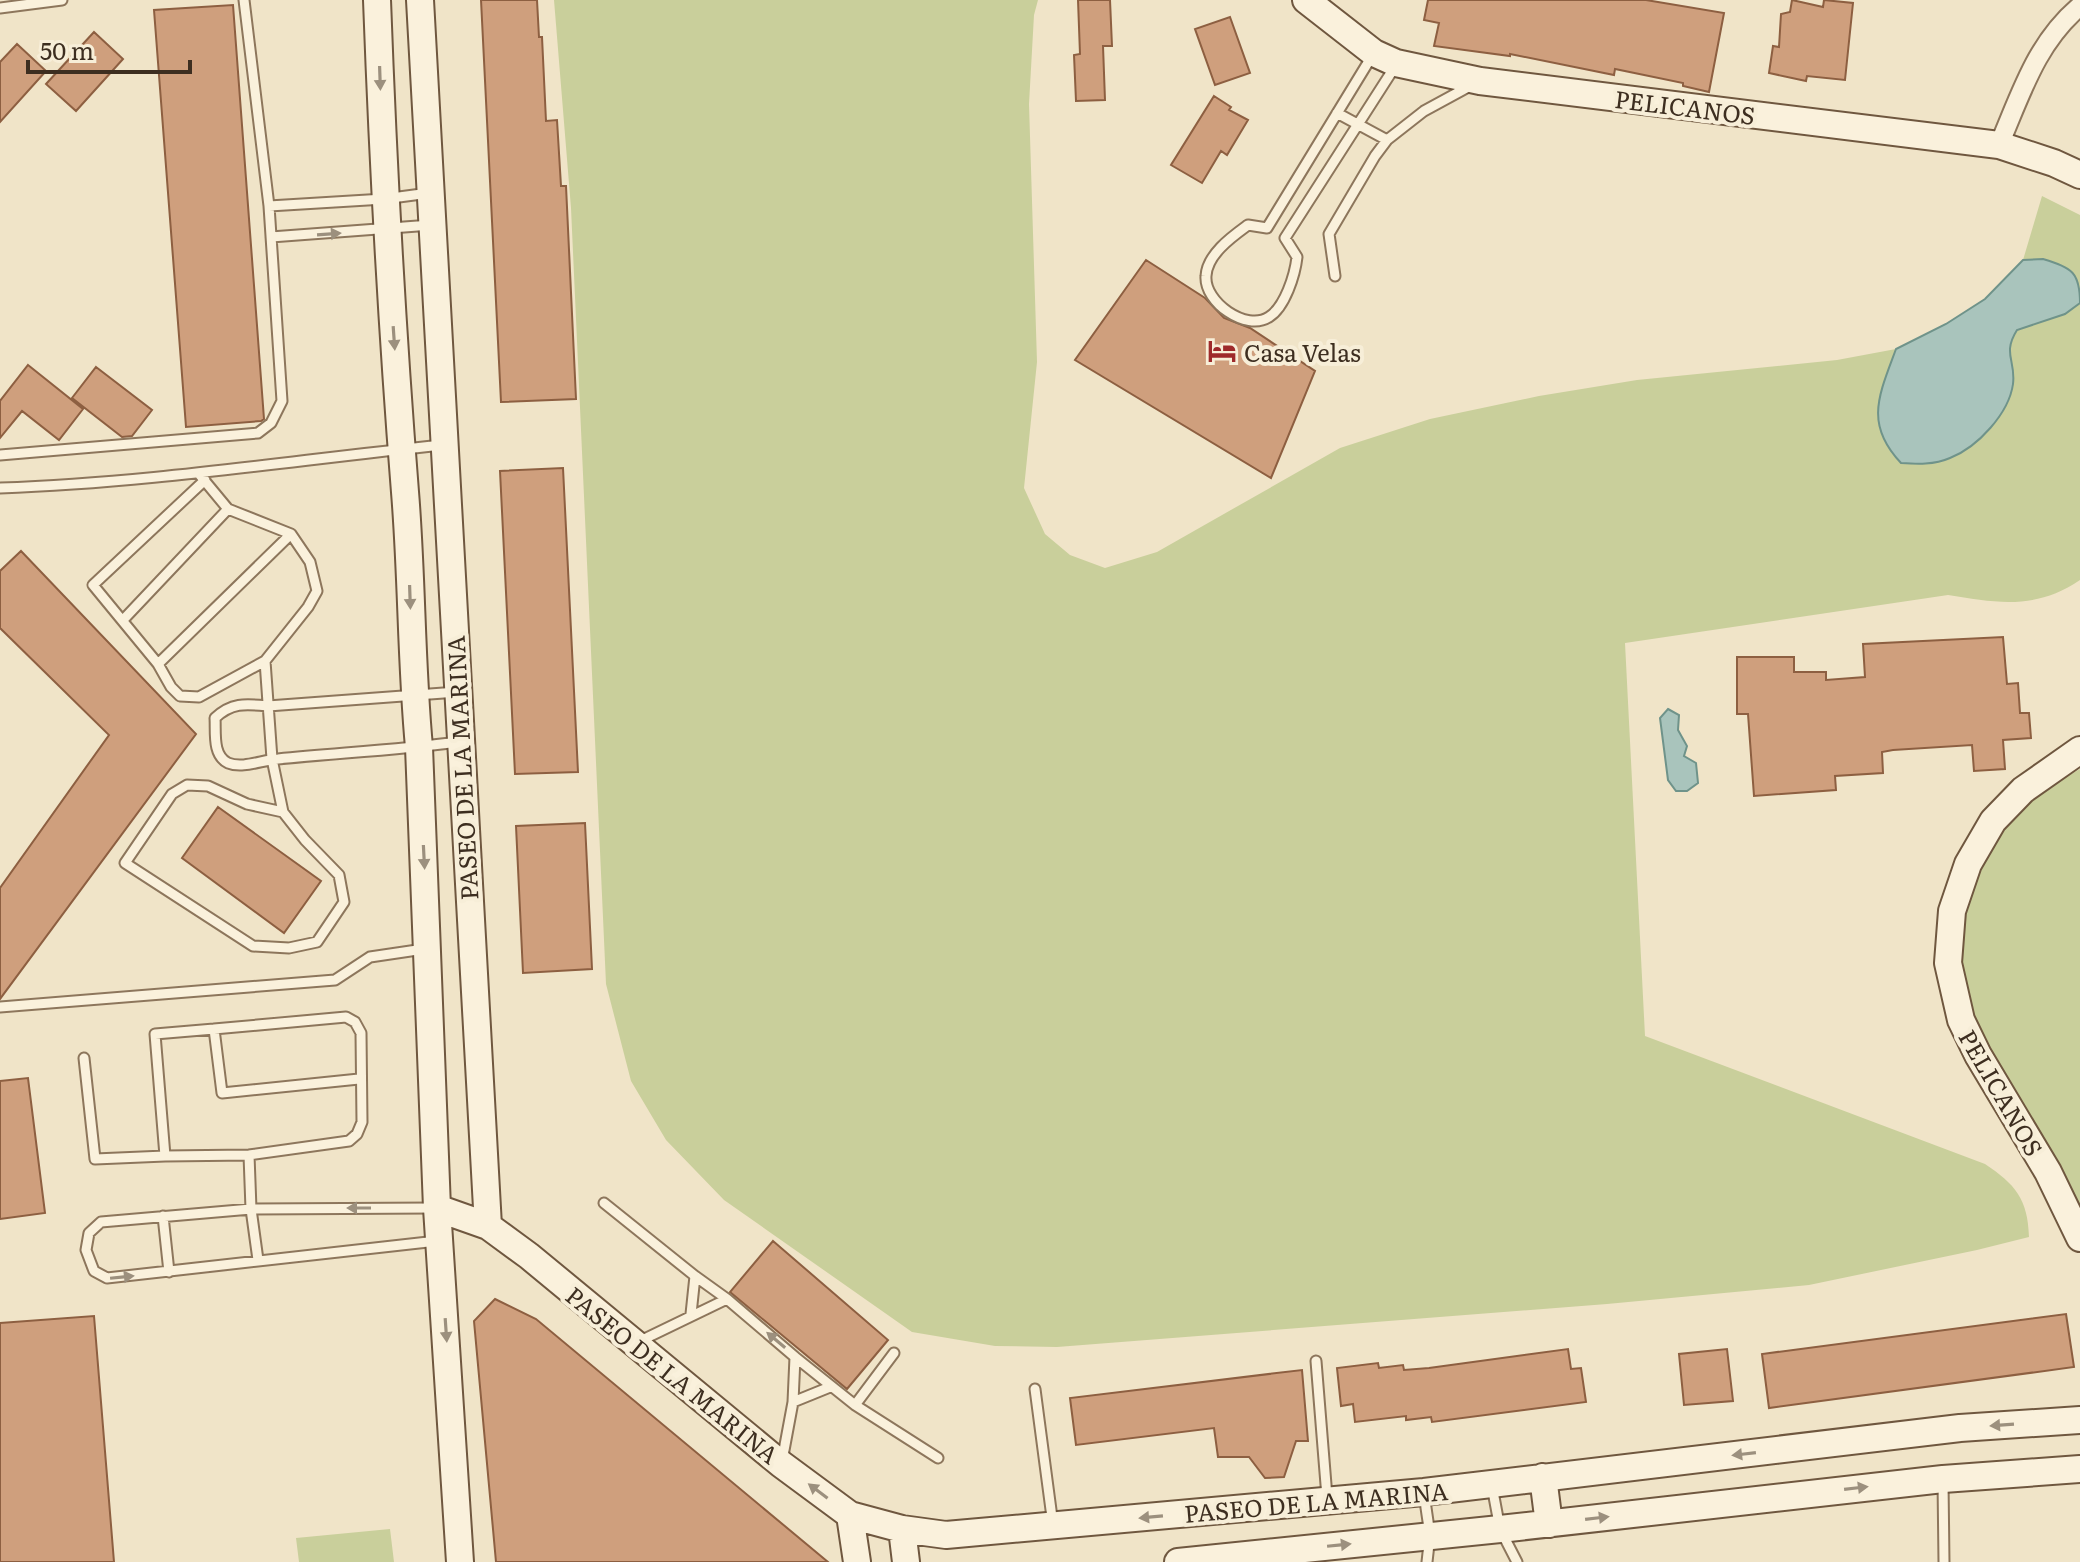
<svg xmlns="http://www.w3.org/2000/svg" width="2080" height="1562" font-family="Literata,serif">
  <rect width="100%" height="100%" fill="#f0e4c8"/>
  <!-- green -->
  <path fill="#c9cf9b" d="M554,0h484l-4,15 -5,89 8,258 -13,126 21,46 25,21 35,13 52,-16 183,-104 90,-29 109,-23 98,-16 200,-20 59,-11 50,-25 39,-25 38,-39 19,-64 38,19v365c-44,30 -83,23 -132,15l-323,48 20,393 340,128c30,20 43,35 44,73l-52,13 -168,35 -202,19 -550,43 -62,-1 -83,-14 -188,-132 -58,-60 -35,-59 -25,-97 -35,-776z
    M2080,769v460l-107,-197 -16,-73 8,-73 27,-57 49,-38z
    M390,1529l4,33h-95l-3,-24z"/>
  <!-- water -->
  <path fill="#a9c4bc" stroke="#6f938a" stroke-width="2" d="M2043,259c29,9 37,13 37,44l-15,11 -48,16c-15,24 -1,30 -4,54 -4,29 -35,63 -63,74 -16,7 -33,6 -49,5 -37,-39 -22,-68 -5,-114l50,-25 39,-25 38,-39z
    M1668,709l11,6 -1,15 9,16 -3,10 12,7 2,20 -11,8h-11l-8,-11 -8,-62z"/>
  <!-- building -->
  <path fill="#cf9f7d" stroke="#8d5f41" stroke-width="2" d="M481,0h56l2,37h3l4,84 11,-1 4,66h5l10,213 -75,3z
    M1078,0h32l2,46h-9l2,54 -29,1 -2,-46 6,-1z
    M1428,0h218l78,13 -15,79 -26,-6v-3l-68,-14 -1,6 -104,-21v2l-76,-10 5,-23 -15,-3z
    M1792,0l31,7 1,-7 29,3 -8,77 -38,-4 -1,5 -37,-8 4,-27 6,1 2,-33 9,-2z
    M233,5l31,414 -3,2 -75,6 -32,-417z
    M1230,17l20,56 -35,12 -20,-56z
    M94,32l29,27 -47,52 -30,-27z
    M17,44l29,27 -46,51v-60z
    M1214,96l17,11 -2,3 19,10 -21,35 -6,-4 -19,32 -31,-18z
    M1146,260l59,38 19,20 26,10 65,43 -44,107 -196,-118z
    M28,365l55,44 -24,31 -37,-29 -22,27v-37z
    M96,367l56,43 -20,26 -10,1 -50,-39z
    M563,468l15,304 -63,2 -15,-303z
    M21,551l175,183 -196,265v-111l109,-153 -109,-107v-57z
    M2003,637l4,47 11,-1 2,30h9l2,25 -28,2 2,29 -31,2 -2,-26 -79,5 -11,2 1,21 -48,3 1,14 -82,6 -6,-82h-11v-57h57v15h32v8l39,-3 -2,-33z
    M218,807l103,74 -37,52 -102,-75z
    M585,823l7,146 -69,4 -7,-147z
    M28,1078l17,135 -45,6v-138z
    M773,1241l115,99 -41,49 -117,-97z
    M495,1299l41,20 292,243h-332l-22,-241z
    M2066,1314l8,53 -305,41 -7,-54z
    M94,1316l20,246h-114v-239z
    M1568,1349l3,20 10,-1 5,34 -154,20 -1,-5 -25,3v-4l-51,6 -2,-18 -12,2 -4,-38 41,-5 1,5 24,-3 1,5 25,-2z
    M1727,1349l6,52 -49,4 -5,-51z
    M1302,1370l6,71h-12l-12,36 -19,1 -16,-21h-31l-4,-29 -138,17 -6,-47z"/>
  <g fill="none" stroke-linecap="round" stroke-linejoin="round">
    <defs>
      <path id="lane" d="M0,8l62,-8
        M1372,56l-105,172 -19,-3c-15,11 -41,29 -42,51 -2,26 40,56 63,41 16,-10 26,-42 28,-60l-12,-19 111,-173
        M1337,113l50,27
        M269,206l115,-7 45,-6
        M271,237l160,-12
        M1335,276l-6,-42 46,-78 12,-16 37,-29 46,-25
        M0,455l258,-22 13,-10 11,-22 -13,-195 -25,-206
        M199,474l29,35 63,25 19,28 7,29 -9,16 -43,54 7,98 11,53 22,28 34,35 5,27 -27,40 -28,6 -36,-2 -128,-83 47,-69 15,-9 21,1 39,18 36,8
        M205,480l-112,105 65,79 13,23 9,9 19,1 66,-36
        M0,488c149,-5 295,-28 442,-43
        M123,620l105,-111
        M158,664l133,-130
        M457,692l-189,14c-22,-2 -36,-4 -53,12 1,14 -3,37 13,45 15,6 34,-3 50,-4 60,-6 120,-9 180,-17
        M0,1007l335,-27 35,-23 54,-8
        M214,1029l-59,5 10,122 84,-1 100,-14 8,-7 5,-12 -1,-89 -6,-11 -9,-5 -132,12 8,64 137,-14
        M84,1058l11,101 70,-3
        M249,1155l2,54 7,51
        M604,1203l91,73
        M434,1208l-183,1 -150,13 -12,11 -3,17 8,21 13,7 330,-37
        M163,1216l6,56
        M691,1314l4,-38 32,23
        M638,1342l89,-43 68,58 -2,45 -11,59
        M795,1357l60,48 83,53
        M1316,1361l11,136
        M1035,1389l18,136
        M793,1402l37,-15
        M855,1405l39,-52
        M1943,1481l1,81
        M1492,1486l8,43 17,33
        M1424,1494l6,41 -3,27"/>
      <path id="street" d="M1999,145c22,-51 37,-102 81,-139"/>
      <path id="secondary" d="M377,0c6,164 15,328 28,492 7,85 6,170 14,255l18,461 23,354
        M420,0l68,1226 41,30 252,208 69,51 52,14 44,6 478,-43 536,-64 120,-8
        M1306,0l68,53 22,10 84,18 519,64 55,18 26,12
        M2080,750l-57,40 -30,31 -25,43 -16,47 -4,52 13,57 17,35 70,117 32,66
        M437,1208l51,18
        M1543,1477l6,47
        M850,1515l7,47
        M902,1529l4,33
        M1178,1562l322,-33 443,-50 137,-10"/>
    </defs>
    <!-- lane casing -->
    <use href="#lane" stroke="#8d765c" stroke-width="13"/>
    <!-- street casing -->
    <use href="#street" stroke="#8d765c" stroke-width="22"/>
    <!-- secondary casing -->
    <use href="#secondary" stroke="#6f573f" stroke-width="30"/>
    <!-- lane -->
    <use href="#lane" stroke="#faf1dc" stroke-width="9"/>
    <!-- street -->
    <use href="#street" stroke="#faf1dc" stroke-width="18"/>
    <!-- secondary -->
    <use href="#secondary" stroke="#faf1dc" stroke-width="26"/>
  </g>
  <!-- one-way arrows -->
  <defs><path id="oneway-solid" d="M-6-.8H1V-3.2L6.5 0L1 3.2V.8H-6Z" transform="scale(2)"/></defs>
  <g fill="#9c907e">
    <use href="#oneway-solid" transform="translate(380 78) rotate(88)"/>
    <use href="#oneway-solid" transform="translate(329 234) rotate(-4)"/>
    <use href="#oneway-solid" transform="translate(394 338) rotate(86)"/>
    <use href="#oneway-solid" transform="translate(410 597) rotate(88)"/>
    <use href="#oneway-solid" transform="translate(424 857) rotate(87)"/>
    <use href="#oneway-solid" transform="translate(359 1208) rotate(180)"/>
    <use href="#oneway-solid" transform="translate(122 1277) rotate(-6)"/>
    <use href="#oneway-solid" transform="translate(446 1330) rotate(86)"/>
    <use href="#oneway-solid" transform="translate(776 1340) rotate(-140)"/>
    <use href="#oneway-solid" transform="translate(2002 1425) rotate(176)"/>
    <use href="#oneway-solid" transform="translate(1744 1454) rotate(173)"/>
    <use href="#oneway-solid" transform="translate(1856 1488) rotate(-7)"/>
    <use href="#oneway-solid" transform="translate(818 1491) rotate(-143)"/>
    <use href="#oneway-solid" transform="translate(1151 1517) rotate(175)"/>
    <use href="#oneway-solid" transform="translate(1597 1518) rotate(-7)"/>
    <use href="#oneway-solid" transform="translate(1339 1545) rotate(-6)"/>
  </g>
  <!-- icons -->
  <defs>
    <symbol id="hotel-bare" viewBox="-9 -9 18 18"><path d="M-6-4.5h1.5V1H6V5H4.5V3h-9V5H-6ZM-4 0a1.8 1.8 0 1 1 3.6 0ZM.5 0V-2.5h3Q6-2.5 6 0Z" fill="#9e2a2b" stroke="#f7eed8" stroke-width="2.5" paint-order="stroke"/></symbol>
  </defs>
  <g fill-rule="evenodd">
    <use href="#hotel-bare" x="1202" y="331" width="40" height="40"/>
  </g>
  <g text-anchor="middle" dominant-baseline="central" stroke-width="8" stroke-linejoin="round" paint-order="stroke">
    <!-- street labels -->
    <g font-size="24" fill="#3d2e20" stroke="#f7eed8">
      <text transform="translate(1685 106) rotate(7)">PELICANOS</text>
      <text transform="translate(461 768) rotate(-93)">PASEO DE LA MARINA</text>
      <text transform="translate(2002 1092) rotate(60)">PELICANOS</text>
      <text transform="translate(673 1374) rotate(39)">PASEO DE LA MARINA</text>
      <text transform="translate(1316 1501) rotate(-5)">PASEO DE LA MARINA</text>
    </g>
    <!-- poi labels -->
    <g font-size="24" fill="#3d2e20" stroke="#f7eed8" text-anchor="start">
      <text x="1244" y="351">Casa Velas</text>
    </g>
  </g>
  <!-- scale -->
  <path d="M28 60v12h162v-12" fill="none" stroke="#3d2e20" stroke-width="4"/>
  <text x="40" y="60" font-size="24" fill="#3d2e20" stroke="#f7eed8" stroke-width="6" paint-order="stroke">50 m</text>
</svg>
